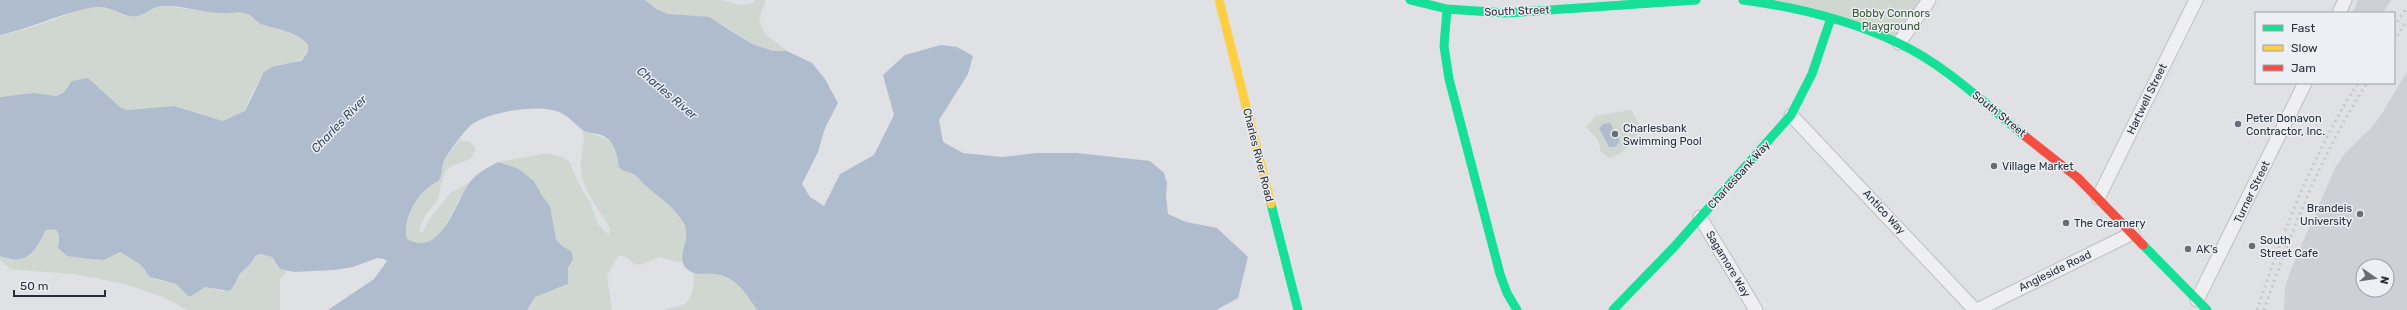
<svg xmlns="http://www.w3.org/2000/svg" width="2407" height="310" font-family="Rubik,sans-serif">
  <rect width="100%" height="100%" fill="#dfe1e4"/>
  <!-- built -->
  <path fill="#ced0d7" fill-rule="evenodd" d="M2358,0h33l-8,13h-31z
    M2407,72v238h-123l1,-23 5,-15 45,-104 10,-15 25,-24 11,-14zM2363,266h24v24h-24z"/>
  <!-- green -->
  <path fill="#cfd7d0" d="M645,0h77l18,5 12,-2 3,-3h11l-7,19 6,15 22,17h-14l-21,-7 -31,-21 -53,-9 -12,-5z
    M1768,0h161l-30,43z
    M161,6l62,7 20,-1 9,3 8,8 33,10 15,12v7c-15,18 -21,7 -34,14 -14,8 -24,30 -29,45l-22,10 -49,-15 -47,4 -7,-3 -32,-29 -21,8 -4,7 -7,3 -22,-3 -34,4v-62c16,-3 32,-7 47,-13 17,-6 33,-14 51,-15 10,-1 19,7 29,9 12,2 23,-7 34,-10z
    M1631,110l10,18c-7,13 -17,27 -32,30l-8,-6 -3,-12 -12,-13 9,-11z
    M582,129c23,13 34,4 37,38l17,9 39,34 12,21 -5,32 -23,-6 -18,8 -6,-1 -11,-8h-6l-11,20 5,34h-85l8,-13 32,-12 1,-18 4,-4 -1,-12 -9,-5 -6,-7 -6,-33 -9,-12 -7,-13 -27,-16 -9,-3 49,-9 16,4 7,5 6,17 14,23 9,24 10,9 1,-7c-10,-16 -26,-37 -29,-56 -2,-15 6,-28 1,-43z
    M461,138l1,3 8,1 5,5c-1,17 -13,13 -24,19 -11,8 -9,24 -14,34 -6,10 -18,19 -17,32l2,1 9,-16 20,-25 20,-10c-6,8 -12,17 -17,27 -10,20 -20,44 -47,30 -5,-21 12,-48 30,-57l8,-23z
    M50,229l9,4 2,6 -2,5 31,15 14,1 15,-8 22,13 6,8 9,7 20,4 12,12 17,-9 17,4 11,-3 6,-12 16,-20c18,-5 16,2 25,13l7,2 -7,9v30h-92l-25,-13 -38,-13 -51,-10 -56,-4 -8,-1 -10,-9v-4l10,4 26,-12 9,-17z
    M693,273c8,3 14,0 22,1 21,3 31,20 42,36h-92c6,-4 12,-2 18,-5 9,-5 13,-23 10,-32z"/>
  <!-- water -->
  <path fill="#afbcce" d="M0,0h645l11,9 12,5 41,3 43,27 21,7h14l25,12 13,16 13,24 -13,25 -7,24 -16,32 8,13 14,9 16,-32 34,-19 20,-40 -11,-40 22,-20 36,-10 16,2 16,9 -5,18 -29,46 4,22 20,11 39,4 35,-4h40l73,8 14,12 3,10 -1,13 2,18 18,8 31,6 31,29 -10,41 -22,12h-459c-11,-16 -21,-34 -43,-36 -12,-1 -18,3 -28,-6 -11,-11 6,-29 -2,-44 -10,-18 -23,-25 -38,-38 -4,-3 -7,-8 -11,-11 -6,-3 -11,-3 -16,-8 -2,-14 -5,-29 -21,-33 -5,-1 -10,-1 -15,-4 -9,-6 -15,-16 -27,-19 -19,-7 -69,1 -85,14 -6,5 -24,29 -27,36 -3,6 -1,14 -6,20 -2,2 -6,3 -8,5 -14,10 -28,35 -23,53 35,19 47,-35 63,-57 7,-9 17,-14 28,-20l21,7 15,12 7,13 9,12 6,33 6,7 9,5c3,7 2,11 -3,16v17l-33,13 -8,13h-199l46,-31 13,-18 -3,-2 -7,-1 -24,9 -19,3 -40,2 -14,-3 -8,-12 -11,-3 -6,2c-4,9 -9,11 -15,18 -4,6 -5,13 -11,17l-24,-4 -14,9h-3l-12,-12 -26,-7 -9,-12 -21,-13 -16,8 -14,-1 -23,-3 -9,-8c2,-10 3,-23 -13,-17 -10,22 -20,35 -45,25v-159l34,-4 22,3 7,-3 9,-12 16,-3 32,29 7,3 47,-4 49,15 22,-10 19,-39 10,-6 27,-5 7,-9v-7c-13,-15 -30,-15 -47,-21 -6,-3 -9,-10 -17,-11 -7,-2 -14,1 -21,0 -20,0 -40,-8 -61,-7 -10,1 -16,8 -25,10 -14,3 -26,-11 -41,-9 -33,5 -64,21 -96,28z
    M1610,123l10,18 -5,6h-6l-10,-19 4,-4z"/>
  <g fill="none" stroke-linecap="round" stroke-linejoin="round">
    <defs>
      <path id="street" d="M2339,13l6,-13
        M1899,43l30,-43
        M1791,115l184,195
        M2098,198l98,-198
        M1700,217l56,93
        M2197,300l108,-217
        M1977,310l156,-77"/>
    </defs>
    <!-- street casing -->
    <use href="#street" stroke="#bdbfc2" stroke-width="15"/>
    <!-- street -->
    <use href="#street" stroke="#efeff1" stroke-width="13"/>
    <!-- fast -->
    <path stroke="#16e098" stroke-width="9" d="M1410,0l37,9 59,4 190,-13
      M1743,0c53,7 107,20 155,43 48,22 88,62 128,94
      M1447,9l-3,37 5,33 51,195 7,19 10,17
      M1271,204l27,106
      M2143,245l64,65
      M1613,310l61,-63 117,-132 21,-41 19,-56"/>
    <!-- slow -->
    <path stroke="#ffcf43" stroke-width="9" d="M1219,0l52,204"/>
    <!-- jam -->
    <path stroke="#f24e42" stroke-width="9" d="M2026,137l52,41 65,67"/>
    <!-- rail -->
    <path stroke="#c8c9cc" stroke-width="3" stroke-dasharray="2 4" stroke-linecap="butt" d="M2394,27l13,-20
      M2394,41l13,-21
      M2257,310c26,-78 56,-157 101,-227
      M2264,310c27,-79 58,-157 103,-227"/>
  </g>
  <!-- markers -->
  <g fill="#686d76" stroke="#eceff4" stroke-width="1.5">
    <circle cx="2238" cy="124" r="4"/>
    <circle cx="1615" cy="134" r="4"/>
    <circle cx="1994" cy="166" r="4"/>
    <circle cx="2360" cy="214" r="4"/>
    <circle cx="2066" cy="223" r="4"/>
    <circle cx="2252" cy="246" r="4"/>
    <circle cx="2188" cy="249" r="4"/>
  </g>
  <g text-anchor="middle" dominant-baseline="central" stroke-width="3" stroke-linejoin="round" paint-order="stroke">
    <!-- street labels -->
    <g font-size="11" fill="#282e3b" stroke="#eceff4">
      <text transform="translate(1517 11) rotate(-2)">South Street</text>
      <text transform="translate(2147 99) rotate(-64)">Hartwell Street</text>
      <text transform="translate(1999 114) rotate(39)">South Street</text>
      <text transform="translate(1258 155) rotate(76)">Charles River Road</text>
      <text transform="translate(1739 175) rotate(-48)">Charlesbank Way</text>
      <text transform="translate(2252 192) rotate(-64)">Turner Street</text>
      <text transform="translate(1884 212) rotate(47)">Antico Way</text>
      <text transform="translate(1728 264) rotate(59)">Sagamore Way</text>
      <text transform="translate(2055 271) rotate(-26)">Angleside Road</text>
    </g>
    <!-- park labels -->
    <g font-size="11" fill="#3a5636" stroke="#eceff4">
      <text x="1891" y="13">Bobby Connors<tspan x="1891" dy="13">Playground</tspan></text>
    </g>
    <!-- poi labels -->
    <g font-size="11" fill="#282e3b" stroke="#eceff4" text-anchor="start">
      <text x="2246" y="118">Peter Donavon<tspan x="2246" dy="13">Contractor, Inc.</tspan></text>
      <text x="1623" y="128">Charlesbank<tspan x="1623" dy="13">Swimming Pool</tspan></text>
      <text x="2002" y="166">Village Market</text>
      <text x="2352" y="208" text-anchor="end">Brandeis<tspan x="2352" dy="13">University</tspan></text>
      <text x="2074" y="223">The Creamery</text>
      <text x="2260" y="240">South<tspan x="2260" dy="13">Street Cafe</tspan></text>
      <text x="2196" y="249">AK's</text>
    </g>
    <!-- water labels -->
    <g font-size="12" font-style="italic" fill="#354a6c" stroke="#eceff4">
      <text transform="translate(667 93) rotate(40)">Charles River</text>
      <text transform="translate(339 124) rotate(-46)">Charles River</text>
    </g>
  </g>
  <!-- legend -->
  <rect x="2255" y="12" width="140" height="72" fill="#eceff4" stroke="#9ea2aa"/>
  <rect x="2263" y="25" width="20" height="6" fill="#16e098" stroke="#9ea2aa"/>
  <text x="2291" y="32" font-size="12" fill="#282e3b">Fast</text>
  <rect x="2263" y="45" width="20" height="6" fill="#ffcf43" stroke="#9ea2aa"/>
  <text x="2291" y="52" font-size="12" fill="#282e3b">Slow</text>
  <rect x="2263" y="65" width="20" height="6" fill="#f24e42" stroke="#9ea2aa"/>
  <text x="2291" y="72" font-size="12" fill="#282e3b">Jam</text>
  <!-- north arrow -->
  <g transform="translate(2375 278) rotate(103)"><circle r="19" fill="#eceff4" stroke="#9ea2aa"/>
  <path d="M0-3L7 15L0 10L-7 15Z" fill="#686d76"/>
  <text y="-6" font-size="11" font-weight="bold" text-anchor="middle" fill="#282e3b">N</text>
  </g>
  <!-- scale -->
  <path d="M14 290v6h91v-6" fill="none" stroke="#282e3b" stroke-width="2"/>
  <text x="20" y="290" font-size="12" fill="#282e3b" stroke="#eceff4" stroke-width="3" paint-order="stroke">50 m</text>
</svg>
